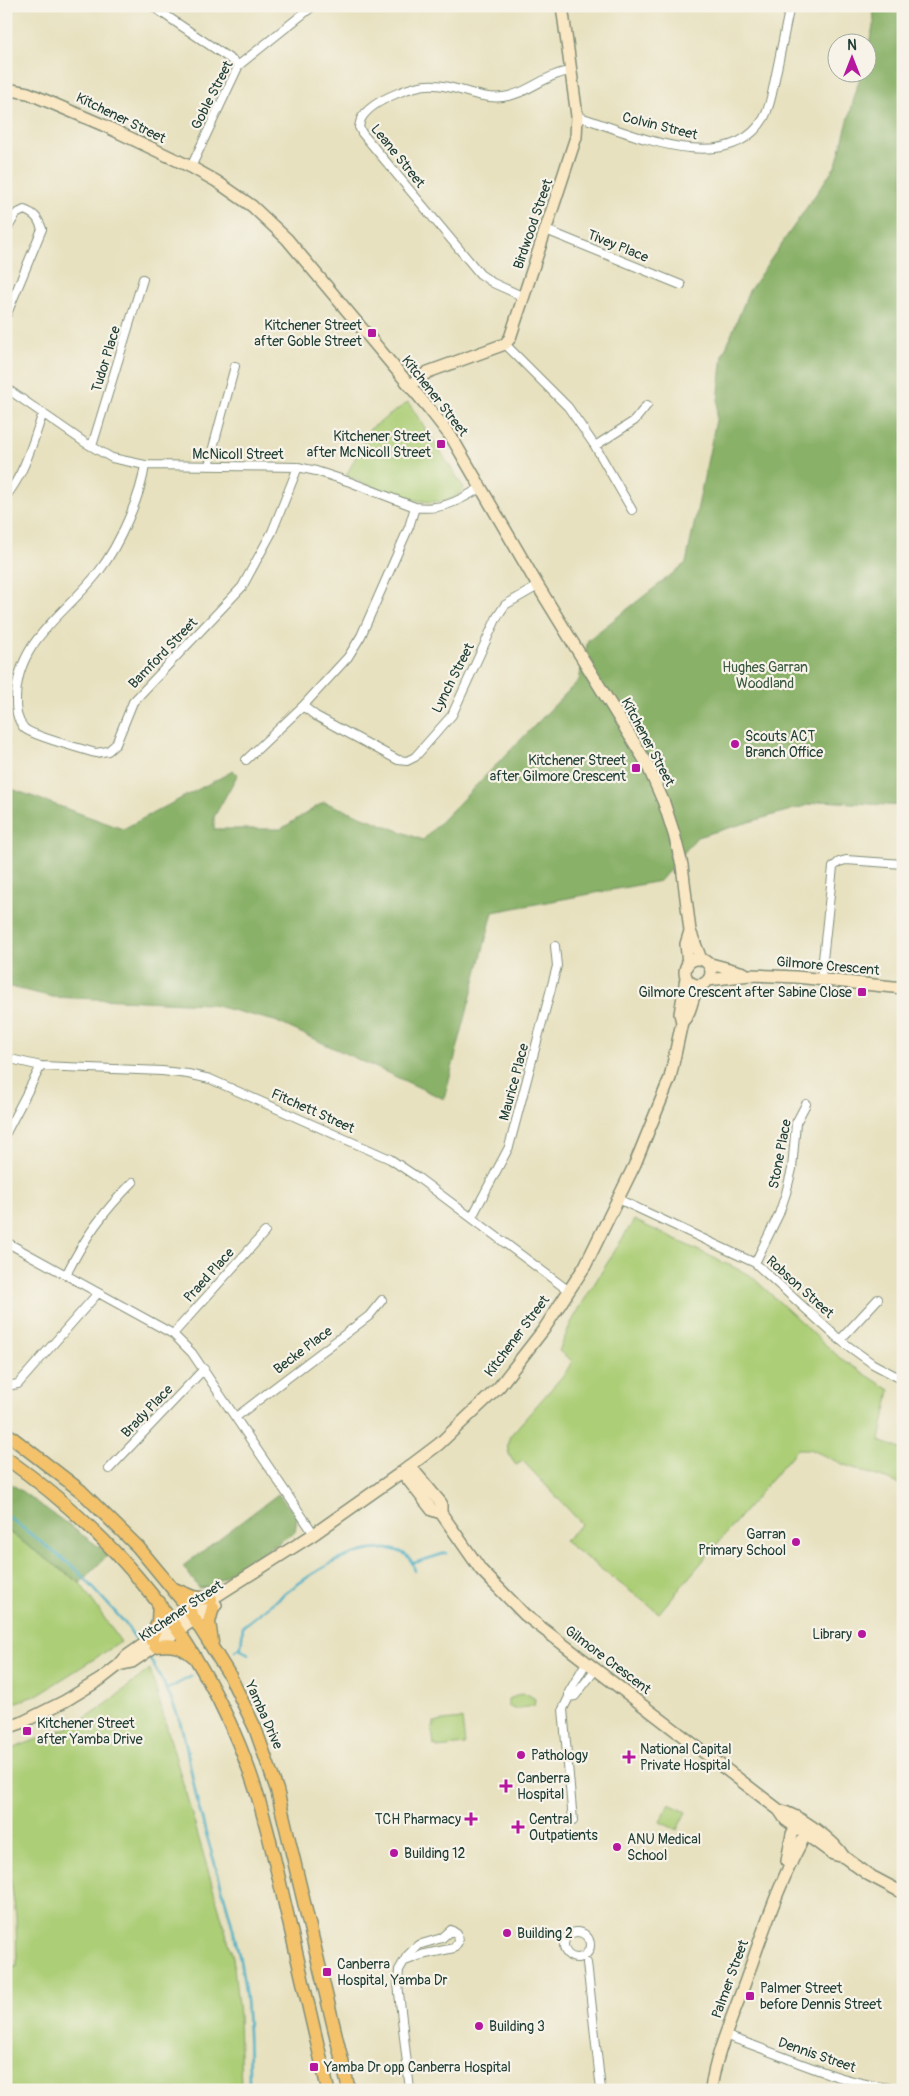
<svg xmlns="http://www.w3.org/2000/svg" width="909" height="2096" font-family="Pangolin,sans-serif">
  <rect width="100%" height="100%" fill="#f7f3e8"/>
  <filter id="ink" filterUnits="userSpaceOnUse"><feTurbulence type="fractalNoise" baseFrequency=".02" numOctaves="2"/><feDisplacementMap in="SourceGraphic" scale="10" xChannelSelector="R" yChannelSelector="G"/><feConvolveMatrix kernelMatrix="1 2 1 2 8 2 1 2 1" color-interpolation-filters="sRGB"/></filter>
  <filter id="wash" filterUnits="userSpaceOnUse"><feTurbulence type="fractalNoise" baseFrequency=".0096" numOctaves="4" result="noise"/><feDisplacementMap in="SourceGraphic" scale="20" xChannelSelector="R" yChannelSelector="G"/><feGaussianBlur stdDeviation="1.12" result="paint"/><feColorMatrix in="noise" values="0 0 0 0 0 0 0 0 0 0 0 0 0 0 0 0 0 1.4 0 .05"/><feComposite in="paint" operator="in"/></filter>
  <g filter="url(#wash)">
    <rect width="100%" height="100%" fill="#e7e1bf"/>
    <!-- green -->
    <path fill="#acce76" stroke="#668655" d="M408,402l56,86c-21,33 -91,-2 -118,-12l24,-47z
      M634,1220l116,55 90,83 50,32 -10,51 23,9v35l-61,-21 -32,-15h-13l-138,164 -95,-72 18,-17 -59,-63 -7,4c-8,-10 -11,-17 -6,-29l56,-64 6,-11 -13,-10 12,-28 12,-21z
      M6,1530l74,53 41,59 -84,53 -31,11z
      M150,1669l83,288 6,58 2,75h-235v-125l11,2 -1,-51 -10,-68v-97l69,-26 34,-23z
      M520,1694l9,1 6,4 -1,7 -20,3 -6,-3v-6z
      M462,1719l3,26 -28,3v-3l-3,1 -2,-19h2v-5z
      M669,1804l17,8 -9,18 -17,-8z"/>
    <!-- forest -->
    <path fill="#89b167" stroke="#54774e" d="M873,6h30v800l-81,-5 -125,36 -37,44 -167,31 -49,187 -169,-78 -67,-17 -155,-7 -47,-11v-199l117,42 110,-58 5,3 -24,43v12h67l43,-27 99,38 156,-160 9,-40 98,-77 30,-143 7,-65 26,-64 87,-126 25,-92 5,-1 1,-21 7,-28z
      M6,1480l103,74 -29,29 -74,-53z
      M278,1494l19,23 -2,15 -87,55 -9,1 -16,-22z"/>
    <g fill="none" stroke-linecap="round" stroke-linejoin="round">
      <!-- stream -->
      <path stroke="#47afc6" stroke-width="2.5" d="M6,1515l71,55 48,53 14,21
        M414,1563l32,-10
        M239,1649l10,5
        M235,1651l6,-4 2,-21c27,-20 55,-45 85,-61 21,-12 80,-32 87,6
        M147,1655c13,19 24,42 32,64 9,27 12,57 19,85 16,62 39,124 47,187 4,33 4,66 4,99
        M166,1690l26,-14"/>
    </g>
  </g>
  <g filter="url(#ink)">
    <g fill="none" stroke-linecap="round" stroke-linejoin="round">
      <defs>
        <path id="street" d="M152,6l87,59
          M577,116c52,16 150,64 187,2 7,-13 9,-30 12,-44 5,-23 9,-45 14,-68
          M191,167l48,-102 74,-59
          M546,230l135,55
          M6,231l10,-17 8,-4c11,4 14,8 18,19l-36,87
          M524,297l-31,-14 -13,-9 -118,-141 -3,-6c1,-3 1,-8 4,-11 11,-16 53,-33 72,-31 23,1 44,15 68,12 25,-3 44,-24 68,-26
          M505,344l63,63 27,39 37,64
          M6,388l78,54 28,16 33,7 153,2 18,4 34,11 65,25c25,4 44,-6 65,-19
          M92,446l51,-167
          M595,446l39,-25 13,-16
          M145,465c-4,31 -26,80 -45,105 -32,43 -84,69 -84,130 0,11 1,20 8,28 8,8 58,21 72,25l12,-2 8,-7 17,-42 109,-115 30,-55 26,-65
          M211,466l-1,-7 25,-93
          M6,496c19,-23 27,-55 37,-83
          M303,706l13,10 82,44 9,1 8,-4 37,-42 45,-98 8,-12 33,-19
          M246,760l57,-54 45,-49 13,-21 48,-109 6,-20
          M821,978l12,-111 6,-5 7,-2 57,4
          M6,1058l35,8 121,5 26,3 22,5 180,80 27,18 152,114
          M6,1133l35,-67
          M618,1199l137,64 85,77 33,24 30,16
          M472,1217l37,-70 48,-181 -2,-20
          M6,1242l167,92 19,19 122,181
          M755,1263l24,-49 7,-21 6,-24 4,-46 10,-19
          M66,1275c19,-38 37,-63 67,-93
          M173,1334l92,-102
          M840,1340l38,-41
          M6,1386l12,-2 80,-91
          M236,1417l133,-101 13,-16
          M109,1469l95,-100
          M569,1697l6,-1 20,-26
          M573,1821l-10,-112 6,-12v-5l17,-29
          M564 1945a13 13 0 1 1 26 0a13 13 0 1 1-26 0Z
          M405,1961l16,-6 33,-7 4,-6 -1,-8 -6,-4 -9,8 -24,7 -11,11 -8,14 -1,14 12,106
          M587,1963l14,127
          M726,2036c58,18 114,50 177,53"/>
        <path id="secondary" d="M6,89l22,4 75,32 88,42 25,14 36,25 35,33 144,172 21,27 86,148 108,176 18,41 10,31 8,31 8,66 11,28
          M410,385l18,-13 77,-28 5,-6 66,-201 1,-21 -15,-110
          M685 972a13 13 0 1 1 26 0a13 13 0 1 1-26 0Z
          M688,963l-2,-19 4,-13
          M707,963l37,10
          M708,980l42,-5 46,2 107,11
          M682,1022c11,-11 9,-25 17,-37
          M410,1466l31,37v10l40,57 44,45 254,195 7,10 47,34 11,3 25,18 34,18
          M402,1472l30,38 9,3
          M123,1664l9,-2 84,-57
          M6,1728l15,-5 44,-22 36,-22 18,-14 8,-9 47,-33 140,-89 88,-62 37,-28 60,-57 45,-58 41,-63 50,-102 35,-86 12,-56 -2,-8 6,-36
          M779,1810c20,5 54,29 65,47
          M787,1861l5,-27 7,-12
          M711,2090c3,-31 21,-72 32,-102 20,-55 37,-111 67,-161"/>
        <path id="primary" d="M6,1433l75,58 57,56 47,57 45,72 25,52 22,62 72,300
          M6,1458c114,81 195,181 243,312 16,45 26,92 37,139 14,60 28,120 42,181
          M174,1589l19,8 18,2
          M151,1640l7,-19 1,-19
          M212,1642l-3,-20 4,-15
          M155,1646c16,-2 26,-1 38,10"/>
      </defs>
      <!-- street casing -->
      <use href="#street" stroke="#838f7a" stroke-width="10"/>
      <!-- secondary casing -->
      <use href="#secondary" stroke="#838f7a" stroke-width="14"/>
      <!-- primary casing -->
      <use href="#primary" stroke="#838f7a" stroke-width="15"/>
      <!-- street -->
      <use href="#street" stroke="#fff" stroke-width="8"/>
      <!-- secondary -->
      <use href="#secondary" stroke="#fae7c3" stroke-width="11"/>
      <!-- primary -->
      <use href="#primary" stroke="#f3c26a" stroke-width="12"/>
    </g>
  </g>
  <!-- markers -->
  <g fill="#b5179e" stroke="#f7f3e8" stroke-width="2">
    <rect x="367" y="328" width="10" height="10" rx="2.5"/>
    <rect x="436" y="439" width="10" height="10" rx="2.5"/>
    <circle cx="735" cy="744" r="5"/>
    <rect x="631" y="763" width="10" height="10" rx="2.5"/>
    <rect x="857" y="987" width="10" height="10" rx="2.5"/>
    <circle cx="796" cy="1542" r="5"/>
    <circle cx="862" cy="1634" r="5"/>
    <rect x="22" y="1726" width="10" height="10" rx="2.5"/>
    <circle cx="521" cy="1755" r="5"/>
    <path d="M626.5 1749.5h5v5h5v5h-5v5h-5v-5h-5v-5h5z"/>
    <path d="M503.5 1778.5h5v5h5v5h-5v5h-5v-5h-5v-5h5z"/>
    <path d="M468.5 1811.5h5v5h5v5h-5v5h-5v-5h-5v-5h5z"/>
    <path d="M515.5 1819.5h5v5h5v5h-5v5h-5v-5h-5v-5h5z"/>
    <circle cx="617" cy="1847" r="5"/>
    <circle cx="394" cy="1853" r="5"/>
    <circle cx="507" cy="1933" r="5"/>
    <rect x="322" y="1967" width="10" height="10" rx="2.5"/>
    <rect x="745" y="1991" width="10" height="10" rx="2.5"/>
    <circle cx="479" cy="2026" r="5"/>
    <rect x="309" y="2062" width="10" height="10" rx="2.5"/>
  </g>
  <g text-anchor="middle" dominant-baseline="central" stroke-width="4.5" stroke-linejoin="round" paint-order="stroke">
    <!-- street labels -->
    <g font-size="14" fill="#1f3d34" stroke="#f7f3e8">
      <text transform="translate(212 95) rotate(-63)">Goble Street</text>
      <text transform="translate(121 118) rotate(26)">Kitchener Street</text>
      <text transform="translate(660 126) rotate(14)">Colvin Street</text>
      <text transform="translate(398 156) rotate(51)">Leane Street</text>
      <text transform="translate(533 224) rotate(-71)">Birdwood Street</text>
      <text transform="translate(618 246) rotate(22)">Tivey Place</text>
      <text transform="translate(106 359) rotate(-73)">Tudor Place</text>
      <text transform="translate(435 396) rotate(52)">Kitchener Street</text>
      <text x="238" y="454">McNicoll Street</text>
      <text transform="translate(163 653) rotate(-46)">Bamford Street</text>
      <text transform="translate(453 678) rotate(-63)">Lynch Street</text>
      <text transform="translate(648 742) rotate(62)">Kitchener Street</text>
      <text transform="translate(828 966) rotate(5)">Gilmore Crescent</text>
      <text transform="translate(514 1082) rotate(-75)">Maurice Place</text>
      <text transform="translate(313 1111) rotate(24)">Fitchett Street</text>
      <text transform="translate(780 1154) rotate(-79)">Stone Place</text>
      <text transform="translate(209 1275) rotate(-48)">Praed Place</text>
      <text transform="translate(800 1287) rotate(42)">Robson Street</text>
      <text transform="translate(517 1336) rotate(-53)">Kitchener Street</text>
      <text transform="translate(303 1350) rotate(-37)">Becke Place</text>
      <text transform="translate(147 1411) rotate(-46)">Brady Place</text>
      <text transform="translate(181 1611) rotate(-34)">Kitchener Street</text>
      <text transform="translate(608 1660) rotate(37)">Gilmore Crescent</text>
      <text transform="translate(264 1715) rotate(66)">Yamba Drive</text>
      <text transform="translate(730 1979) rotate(-70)">Palmer Street</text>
      <text transform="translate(817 2055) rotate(19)">Dennis Street</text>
    </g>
    <!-- poi labels -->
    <g font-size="14" fill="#1f3d34" stroke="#f7f3e8" text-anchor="start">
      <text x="362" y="325" text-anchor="end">Kitchener Street<tspan x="362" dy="16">after Goble Street</tspan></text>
      <text x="431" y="436" text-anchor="end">Kitchener Street<tspan x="431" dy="16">after McNicoll Street</tspan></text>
      <text x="745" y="736">Scouts ACT<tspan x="745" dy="16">Branch Office</tspan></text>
      <text x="626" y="760" text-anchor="end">Kitchener Street<tspan x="626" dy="16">after Gilmore Crescent</tspan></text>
      <text x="852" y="992" text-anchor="end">Gilmore Crescent after Sabine Close</text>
      <text x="786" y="1534" text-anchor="end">Garran<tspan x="786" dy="16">Primary School</tspan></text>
      <text x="852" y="1634" text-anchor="end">Library</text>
      <text x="37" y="1723">Kitchener Street<tspan x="37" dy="16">after Yamba Drive</tspan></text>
      <text x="640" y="1749">National Capital<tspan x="640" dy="16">Private Hospital</tspan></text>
      <text x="531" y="1755">Pathology</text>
      <text x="517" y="1778">Canberra<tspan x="517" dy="16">Hospital</tspan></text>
      <text x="461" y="1819" text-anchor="end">TCH Pharmacy</text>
      <text x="529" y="1819">Central<tspan x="529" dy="16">Outpatients</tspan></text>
      <text x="627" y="1839">ANU Medical<tspan x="627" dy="16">School</tspan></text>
      <text x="404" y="1853">Building 12</text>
      <text x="517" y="1933">Building 2</text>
      <text x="337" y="1964">Canberra<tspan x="337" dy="16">Hospital, Yamba Dr</tspan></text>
      <text x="760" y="1988">Palmer Street<tspan x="760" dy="16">before Dennis Street</tspan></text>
      <text x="489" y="2026">Building 3</text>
      <text x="324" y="2067">Yamba Dr opp Canberra Hospital</text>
    </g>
    <!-- park labels -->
    <g font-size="14" fill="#3b5a41" stroke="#f7f3e8">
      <text x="765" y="667">Hughes Garran<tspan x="765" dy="16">Woodland</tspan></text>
    </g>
  </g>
  <!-- margin -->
  <rect width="909" height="2096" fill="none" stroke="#f7f3e8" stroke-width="25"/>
  <!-- north arrow -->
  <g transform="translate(852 58)"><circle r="24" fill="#f7f3e8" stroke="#a1aaa0"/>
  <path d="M0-4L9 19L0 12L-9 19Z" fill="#b5179e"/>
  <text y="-8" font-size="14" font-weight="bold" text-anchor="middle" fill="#1f3d34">N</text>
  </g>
</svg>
